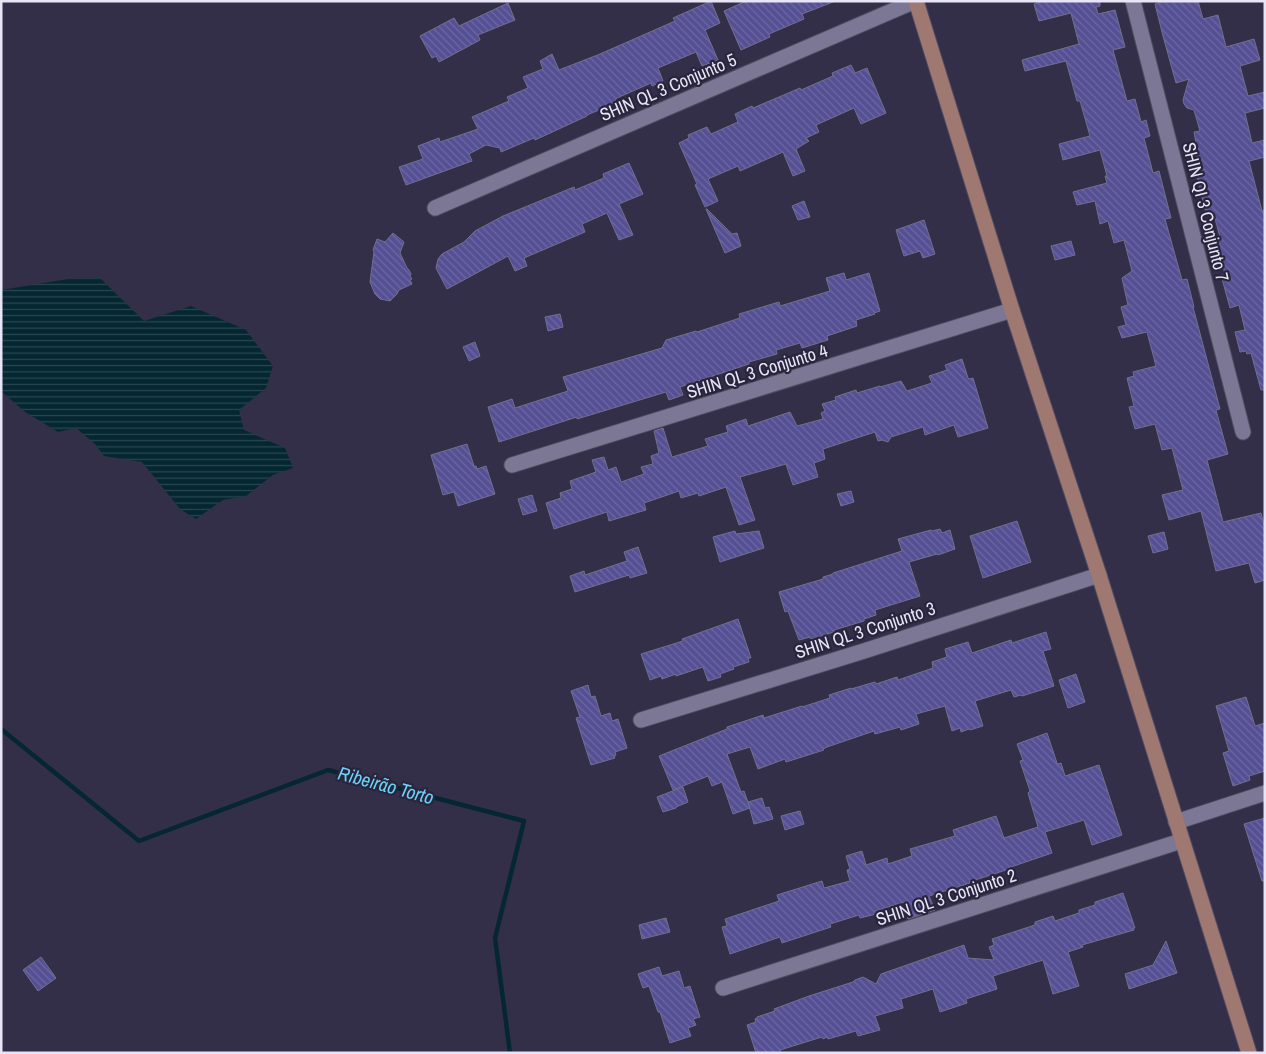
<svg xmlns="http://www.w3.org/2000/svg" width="1266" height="1054" font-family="'Archivo Narrow',sans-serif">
  <defs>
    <pattern id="water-rules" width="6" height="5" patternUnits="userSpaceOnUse" patternTransform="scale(1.25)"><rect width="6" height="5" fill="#042732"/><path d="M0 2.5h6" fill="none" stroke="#294650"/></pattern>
    <pattern id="building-back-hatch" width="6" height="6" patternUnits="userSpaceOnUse" patternTransform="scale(1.25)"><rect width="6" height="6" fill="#554f94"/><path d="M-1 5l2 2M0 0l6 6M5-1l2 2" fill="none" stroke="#6d68a4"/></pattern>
  </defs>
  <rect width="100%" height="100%" fill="#332f48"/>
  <!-- water -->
  <path fill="url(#water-rules)" d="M100,278l44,43 47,-15 55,24 27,36 -7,22 -27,22 5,20 41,18 8,20 -20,7 -27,21 -23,4 -27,19 -16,-10 -38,-47 -38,-6 -9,-12 -19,-16 -18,4 -33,-20 -24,-21v-101l67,-11z"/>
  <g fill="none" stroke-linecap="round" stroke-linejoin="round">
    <!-- stream -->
    <path stroke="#042732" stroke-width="4.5" d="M1,729l138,112 189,-71 196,51 -29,117 15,115"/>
  </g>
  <!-- building -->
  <path fill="url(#building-back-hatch)" stroke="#70708d" d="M711,1l9,22 -15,7 13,30 -16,6 -6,-14 -38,16 5,13 -11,5 -1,-3 -34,15 -6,7 -24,10v1l-52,24 -1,-2 -33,14 -1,-4 -14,-3 -17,9 3,7 -66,24 -7,-18 24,-8 -5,-13 21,-8 1,4 38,-13 -6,-12 37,-16 -2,-4 21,-9 -5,-11 20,-8 -3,-8 12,-7 7,16 41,-16 75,-33 -2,-3z
    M746,1h87v1l-31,12 2,5 -35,15 1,3 -29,13 -17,-39z
    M1043,1h57v5l-4,1 2,7 17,-4 10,37 -12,3 14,51 8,-2 6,23 5,-2 4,16 -6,2 9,35 6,-2 12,47 -6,1 17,61 5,-1 7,28h-1l27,102 -4,1 12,44 -21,6 16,62 38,-9 4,16v51l-10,3 -6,-20 -33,8 -15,-60 -32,9 -7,-25 21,-5 -11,-42 -10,2 -7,-26 -20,5 -6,-22 5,-1 -7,-28 7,-2 -1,-4 23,-6 -9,-34 -25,6 -4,-11 8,-2 -5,-18 7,-2 -6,-27 10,-7 -8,-31 -10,3 -6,-22 -8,3 -5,-23 -18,4 -4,-13 34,-9 -2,-7h2l-7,-26 -37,10 -4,-16 31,-8 -10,-35h-3l-11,-40 -41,10 -3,-11 57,-16 -8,-31 -32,8 -5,-17z
    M1165,1h33l5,18 15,-4 8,32 28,-8 6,21 -20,6 8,30 17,-4v16l-20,5 7,30 13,-3v17l-16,4 13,50 3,-1v180h-4l-10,-37 -4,1 -1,-3 -6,1 -5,-20 10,-2 -6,-25 -9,3 -9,-33 4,-1 -9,-36 4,-1 -7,-26 -7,2 -10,-39h-2l-4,-15 3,-1 -4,-13 7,-2 -2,-11 6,-1 -6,-21 -7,-2 -3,-4 -1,-4 6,-21 -13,4 -13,-47 -8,-32z
    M508,3l7,17 -37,15 2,5 -41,22 -3,-6 -4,2 -12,-22 34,-18 5,8z
    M851,65l4,8 12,-5 19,45 -25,11 -7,-16 -38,17 3,7 -13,6 3,3 -13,8 9,22 -12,5 -10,-24 -43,19 -2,-5 -30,13 10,22 -13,6 -10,-22 2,-1 -18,-41 10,-5 -1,-3 19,-8 4,7 27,-12 -3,-8 17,-8 1,2 47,-20 1,2 32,-14 -1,-3z
    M629,163l14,31 -24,10 14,31 -14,5 -12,-27 -25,11 3,8 -61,26 3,8 -12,5 -7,-15 -61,33 -11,-21 2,-9 4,-5 22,-12 11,-11 28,-15 71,-29 1,3 29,-12 -1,-4z
    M804,201l6,16 -12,3 -6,-14z
    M706,209h1l25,25 5,-1 4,13 -16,7z
    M924,220l11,34 -12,4 -3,-7 -16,5 -8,-26z
    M393,233l11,9 -4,11 7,15 2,2 2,4 -1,2 2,3 -2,1 2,4 -13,6 -2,4 -7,7 -10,-2 -5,-5 -5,-12 4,-30 -1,-2 4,-11 8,3z
    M1071,241l4,14 -20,5 -4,-14z
    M844,273l2,7 23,-7 11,38 -6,2 1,1 -19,6 1,6 -30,10 1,4 -26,8 -2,-5 -24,7 1,4 -28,8v2l-69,23 3,8 -14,5 -3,-8 -89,27v-2l-78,25 -11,-35 24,-8 3,9 53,-17 -5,-14 99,-29 4,-8 30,-9 1,1 43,-14 -1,-4 40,-12 1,4 50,-15 -4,-13z
    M560,314l3,13 -15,4 -3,-14z
    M475,342l5,14 -11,5 -6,-14z
    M962,359l6,19 1,1 4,-1 15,50 -30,9 -4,-12 -29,10 -2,-8 -32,10 -3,5 -6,-2 -4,1 -3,-9 -52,17 2,10 -11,4 4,14 -25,8 -7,-21 -46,13 15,43 -16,5 -13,-38 -27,9 -1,-3 -17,5 -2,-7 -35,12 2,7 -37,11 -2,-9 -53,17 -8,-26 15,-5 -1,-5 12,-4 -2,-8 26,-9 -4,-12 12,-3 4,13 8,-3 5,15 23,-8 -3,-7 12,-3 -2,-8 8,-3 -5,-22 9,-3 9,29 36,-11 -3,-7 23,-7 -2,-6 20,-7 2,7 42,-14 7,14 26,-7 -2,-6 4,-2 -3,-7 14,-4 -1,-3 21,-7 1,3 23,-7v1l21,-6 6,10 25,-8 -3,-7 18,-6 -2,-5z
    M467,444l7,22h2l1,3 9,-3 9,28 -37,12 -4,-14 -11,3 -12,-40z
    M851,491l3,11 -13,4 -4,-12z
    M532,495l5,16 -14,4 -5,-16z
    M1017,521l14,41 -48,16 -13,-42z
    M940,529l2,4 8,-3 5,19 -17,6 -1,-1 -28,8 11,34 -45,14 1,5 -12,4v2l-30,9v2l-23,7 -1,-2 -11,3 -11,-29 -3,1 -6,-20 44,-13v-2l10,-3v-1l69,-22 -4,-12 33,-9 1,1z
    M735,531l1,3 23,-3 5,17 -44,14 -7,-25z
    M1164,532l4,17 -15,4 -5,-17z
    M638,547l9,26 -17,5 -1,-3 -54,17 -5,-16 14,-5 1,4 42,-14 -3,-9z
    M738,619l13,39h-3l1,4 -16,5 1,2 -14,5 1,3 -13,4 -5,-14 -27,9v-2l-14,5 -1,-3 -11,4 -9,-26 42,-13 -1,-2z
    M1046,632l5,17 -8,2 11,35 -32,10 -1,-1 -7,2 -3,-7 -36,11 8,25 -13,4 -1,-1 -8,3 -1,-4 -8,3 -7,-25 -29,8 3,10 -18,6 -1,-3 -25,7 -1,-3 -47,16 -4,2 1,1 -38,12 -1,-3 -27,10 -8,-22 -23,7 14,38 3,-1 6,17 -17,6 -11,-32 -10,4 -4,-10 -35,14 -14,-34 68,-27v-2l36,-12 1,3 38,-12v1l28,-9 -1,-3 22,-7v1l24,-7 1,2 21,-7 1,3 35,-12 -1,-6 15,-5 -2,-8 23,-7 4,11 39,-13 1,3z
    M1076,674l9,28 -17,6 -9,-28z
    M588,685l3,12 4,-1 6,20 9,-3 2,8 6,-2 9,29 -12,4 1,3 -2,1 1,2 -24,7 -15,-47 4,-1 -9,-26z
    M1246,697l9,29 10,-3v48l-16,5 1,4 -17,6 -10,-33 6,-2 -13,-45z
    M1047,733l10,30 1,1 3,-1 4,13 34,-11 23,70 -30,10 -8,-25 -39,12 7,21 -44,15 1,1 -40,13 1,1 -41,13 6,14 -27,9 -4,-17 -29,9 1,3 -16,4 -1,-3 -29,9 1,3 -49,16 -2,-6 -50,17 -8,-27 5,-1 -2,-7 54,-18 -2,-6 45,-14 2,7 26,-7 -3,-11 3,-1 -4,-13 16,-5 4,14 21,-7 1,6 24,-8 -2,-7 45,-13 -2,-6 43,-14 8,22 34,-11 -10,-34 2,-2 -10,-30 3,-1 -6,-16z
    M683,787l5,15 -12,5v1l-13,4 -6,-15z
    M762,798l3,10 4,-1 4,12 -19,5 -6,-22z
    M800,811l4,13 -19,6 -4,-14z
    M1265,818v63h-3l-18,-57z
    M1123,893l12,35h-2l1,2 -52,15 1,2 -15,5 11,34 -26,8 -10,-34 -50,16 4,13 -31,10 1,4 -27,9 -7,-23 -32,10 2,9 -28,8 5,14 -22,6 -2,-5 -28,8 -1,-2 -4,2 -1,-2 -42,13 1,3h-25l-9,-28 9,-3 -1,-3 2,-1v-1l18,-6 -1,-2 35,-13 44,-14 2,-2 8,-3 13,7 5,-10 83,-29 4,13 26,2 -5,-13 5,-2 -2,-6 43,-14v-3l18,-6 2,5 24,-8v-3l16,-5v-3z
    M666,918l4,14 -28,7 -3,-14z
    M1166,941l11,32 -48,16 -4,-15 28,-9z
    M41,957l15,21 -18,13 -15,-21z
    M659,967l3,9 17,-5 5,17 6,-2 10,31 -7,2 3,6 -8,3 3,8 -21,7 -10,-31h-2l-9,-26 -6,2 -5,-14z"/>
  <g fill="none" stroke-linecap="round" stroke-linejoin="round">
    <defs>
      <path id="street" d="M1133,1l110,431
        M435,208l480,-207
        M512,465l500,-155
        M641,720l223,-69 235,-76
        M1176,822l89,-29
        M723,988l458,-147"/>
      <path id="secondary" d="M916,1l96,309 87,265 150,478"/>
    </defs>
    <!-- street casing -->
    <use href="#street" stroke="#504c61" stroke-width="17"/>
    <!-- secondary casing -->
    <use href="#secondary" stroke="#504c61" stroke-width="17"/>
    <!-- street -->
    <use href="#street" stroke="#7b7794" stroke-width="15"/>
    <!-- secondary -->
    <use href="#secondary" stroke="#9f7871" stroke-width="15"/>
  </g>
  <g text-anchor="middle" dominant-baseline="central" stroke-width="4.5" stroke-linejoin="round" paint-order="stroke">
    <!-- street labels -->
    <g font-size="18" fill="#e7e5f6" stroke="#29253d">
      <text transform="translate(668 87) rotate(-23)">SHIN QL 3 Conjunto 5</text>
      <text transform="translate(1206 212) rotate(76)">SHIN QI 3 Conjunto 7</text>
      <text transform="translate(757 371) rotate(-17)">SHIN QL 3 Conjunto 4</text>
      <text transform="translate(865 630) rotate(-18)">SHIN QL 3 Conjunto 3</text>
      <text transform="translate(946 897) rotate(-18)">SHIN QL 3 Conjunto 2</text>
    </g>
    <!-- water labels -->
    <g font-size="19" font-style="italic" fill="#6ad4fa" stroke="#29253d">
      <text transform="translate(386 785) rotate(15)">Ribeirão Torto</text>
    </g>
  </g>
  <!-- border -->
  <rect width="1266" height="1054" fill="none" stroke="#e7e5f6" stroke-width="5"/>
</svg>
